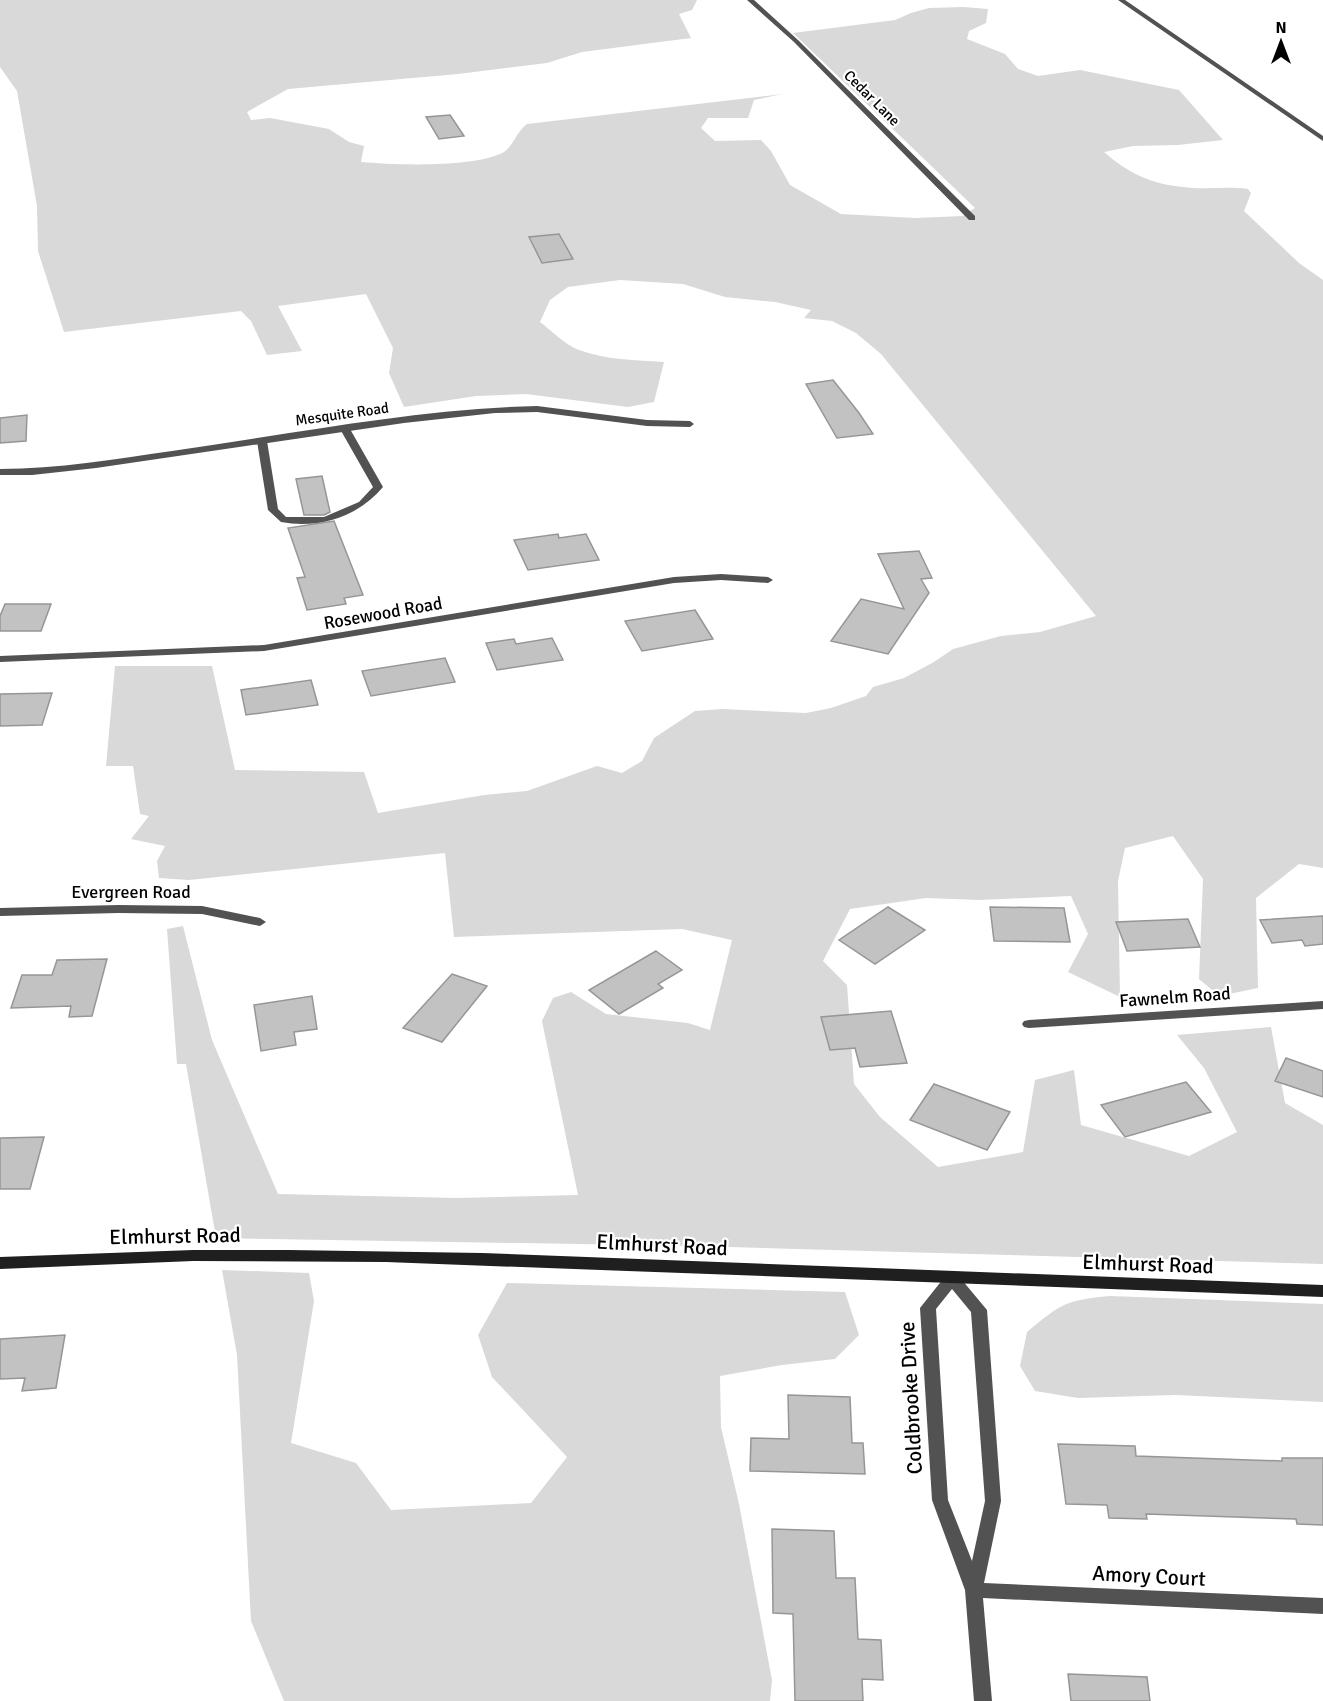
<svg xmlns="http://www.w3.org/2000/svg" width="1323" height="1701" font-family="Signika,sans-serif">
  <rect width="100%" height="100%" fill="#fff"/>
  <!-- green -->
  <path fill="#d9d9d9" d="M0,0h697l-5,10 -13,4 12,24 -109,14 -35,11 -89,11 -170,15 -41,23 4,8 19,-2 59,11 20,13 15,4 -3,16c34,3 114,6 143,-10 9,-6 13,-21 23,-28l256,-30 -29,6 -6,18h-40l-7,10 14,13 46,-1 10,11 19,34 51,29 74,4 48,-2 12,-8 -182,-175 102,-13 16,-7 18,-5 35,-1 24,2 -2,14 -17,8 -2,8 38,15 13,15 20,7 42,-6 99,20 44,50 -45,5 -45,1 -29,6c24,21 47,32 79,35 22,3 44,-1 65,2l3,4 -7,18 55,52 24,17v588l-24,-4 -43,34 2,90 -39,8 -20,-17 4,-100 -30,-43 -48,12 -7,33 2,116 -52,-25 20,-38 -17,-38 -91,4 -54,-2 -76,11 -27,52 24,24 7,99 26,33 58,50 85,-15 12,-72 39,-10 7,55 108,31 48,-24 -33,-64 -27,-33 94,-8 14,76 38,22v139l-627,-18 -480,-8 -30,-174h-9l-10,-135 16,-3 29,114 66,154 179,4 121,-3 -36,-174 11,-23 18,-6 35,22 82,9 22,7 22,-90 -50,-11 -228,8 -9,-84 -256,27 -30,-2 -2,-17 8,-15 -34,-7 18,-23 -9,-2 -7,-48h-27l9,-100h97l23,104 129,2 14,41 106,-18 43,-4 70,-25 25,7 20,-12 12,-23 41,-27 27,-2 84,4 25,-5 35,-12 7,-9 31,-9 30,-16 19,-13 48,-13 39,-4 56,-16 -215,-262 -25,-21 -24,-12 -28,-3 7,-8 -36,-8 -50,-5 -42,-13 -63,-4 -52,7 -18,13 -10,22c12,9 25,23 39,28 27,10 57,10 85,12l-10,40 -26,5 -102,-13 -50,2 -72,11 -15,-34 4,-25 -27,-54 -88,12 24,45 -35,4 -16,-34 -10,-10 -177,21 -26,-81 -1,-45 -20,-115 -17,-24z
    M222,1270l87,3 5,28 -23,142 65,20 35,47 140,-7 36,-46 -75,-80 -14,-42 29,-52 338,9 14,43 -24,24 -53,6 -62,11 1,51 18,77 33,176 -2,21h-486l-33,-80 -14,-266z
    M1110,1296l213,8v98l-147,-7 -98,3 -43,-7 -15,-25 7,-34c34,-28 38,-32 83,-36z"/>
  <!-- building -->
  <path fill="#c2c2c2" stroke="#969696" stroke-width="1.5" d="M450,115l14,21 -25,3 -13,-22z
    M559,234l14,25 -31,4 -13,-26z
    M833,380l26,33 14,21 -36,4 -31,-54z
    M27,415l-1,26 -26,2v-25z
    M322,476l8,36 -6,3h-20l-8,-36z
    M334,521l29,74 -19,3 2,6 -39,6 -10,-32 8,-1 -17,-49z
    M558,534l1,4 27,-4 13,26 -71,10 -14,-30z
    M919,551l13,27 -11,1 8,14 -41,61 -57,-13 30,-42 43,10 -26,-55z
    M5,604h46l-10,27h-41v-15z
    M695,610l18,29 -71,12 -17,-30z
    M552,638l11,22 -66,10 -11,-27 28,-4 2,5z
    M445,658l10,24 -84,14 -9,-25z
    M311,680l7,25 -72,10 -5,-25z
    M52,693l-10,32 -42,1v-32z
    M888,907l37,23 -50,34 -36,-24z
    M990,907l74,1 6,34 -76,-1z
    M1323,916v28l-18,2 -3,-6 -30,3 -12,-23z
    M1188,919l12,28 -73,4 -11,-29z
    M656,951l26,19 -24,14 5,4 -44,26 -30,-24z
    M107,959l-15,57 -23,1 2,-11 -60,2 11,-33h30l5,-15z
    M452,974l35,12 -45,56 -39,-14z
    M312,996l5,33 -23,3 2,13 -35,6 -7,-46z
    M891,1011l16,52 -47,4 -5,-19 -25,2 -9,-33z
    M1286,1058l37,13v26l-48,-16z
    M1186,1082l25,30 -86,25 -24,-32z
    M934,1084l76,28 -23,38 -77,-30z
    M44,1137l-14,52h-30v-51z
    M65,1335l-9,53 -34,3 3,-13 -25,1v-40z
    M788,1395l62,2 2,46h11l2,31 -115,-3 1,-33 38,1z
    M1058,1444l77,2 1,10 146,5v-3h41v67l-26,-1 -1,-5 -150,-5 1,5 -38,-1 -2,-13 -41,-1z
    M772,1529l62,2 2,47h19l3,61 23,1 2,40 -21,-1 1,22h-68l-2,-87 -20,-1z
    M1068,1674l79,3 3,24h-79z"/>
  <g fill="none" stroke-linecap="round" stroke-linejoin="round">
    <!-- lane -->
    <path fill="#525252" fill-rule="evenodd" d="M345,426l5,3 33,58c-25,30 -64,42 -102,35l-13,-12 -11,-69 5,-3 5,3 11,68 8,8h38l35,-15 14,-15 -33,-58z"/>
    <!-- street -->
    <path fill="#525252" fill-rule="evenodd" d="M747,0h7l44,40 177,176v4h-6l-175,-178z
      M1118,0h7l198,136v5z
      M537,406l110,14 43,1 4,3 -4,3 -43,-1 -110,-14 -42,1 -91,10 -308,45 -64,7h-32v-6c58,0 115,-10 172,-18 121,-17 243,-42 365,-45z
      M721,574l47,3 5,3 -5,3 -47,-3 -47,3 -410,68 -264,11v-6l264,-11 410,-68z
      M118,905l84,1 58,12 6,4 -6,4 -58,-12 -84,-1 -118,3v-8z
      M1323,1001v8l-294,19 -5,-1 -2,-3 2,-3 5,-1z
      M952,1272l5,2 30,36 14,191 -17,82 339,15v16l-340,-16 9,103h-18l-9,-111 -33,-90 -12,-192 27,-34zM952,1289l19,23 14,189 -13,60 -24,-61 -12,-191z"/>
    <!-- secondary -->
    <path fill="#1f1f1f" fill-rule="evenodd" d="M193,1250h96l193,3 841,32v12l-937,-35 -193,-1 -193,8v-12z"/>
  </g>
  <g text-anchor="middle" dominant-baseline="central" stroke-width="4.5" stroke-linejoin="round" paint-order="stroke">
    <!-- far-street labels -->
    <g font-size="15" fill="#000" stroke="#fff">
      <text transform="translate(872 98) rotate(45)">Cedar Lane</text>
      <text transform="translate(342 414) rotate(-8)">Mesquite Road</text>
    </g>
    <!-- street labels -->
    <g font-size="18" fill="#000" stroke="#fff">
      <text transform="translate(383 613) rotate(-10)">Rosewood Road</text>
      <text x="131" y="892">Evergreen Road</text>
      <text transform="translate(1175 997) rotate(-4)">Fawnelm Road</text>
    </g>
    <!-- near-street labels -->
    <g font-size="21" fill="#000" stroke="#fff">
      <text transform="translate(175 1236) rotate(-1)">Elmhurst Road</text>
      <text transform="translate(662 1245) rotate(3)">Elmhurst Road</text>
      <text transform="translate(1148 1264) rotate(2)">Elmhurst Road</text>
      <text transform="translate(911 1398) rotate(-93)">Coldbrooke Drive</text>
      <text transform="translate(1149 1576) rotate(3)">Amory Court</text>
    </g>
  </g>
  <!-- north arrow -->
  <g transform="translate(1281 42)" stroke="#ffffff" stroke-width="4.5" paint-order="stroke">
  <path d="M0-4.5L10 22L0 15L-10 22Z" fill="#000000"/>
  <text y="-9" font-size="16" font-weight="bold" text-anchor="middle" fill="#000000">N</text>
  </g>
</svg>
